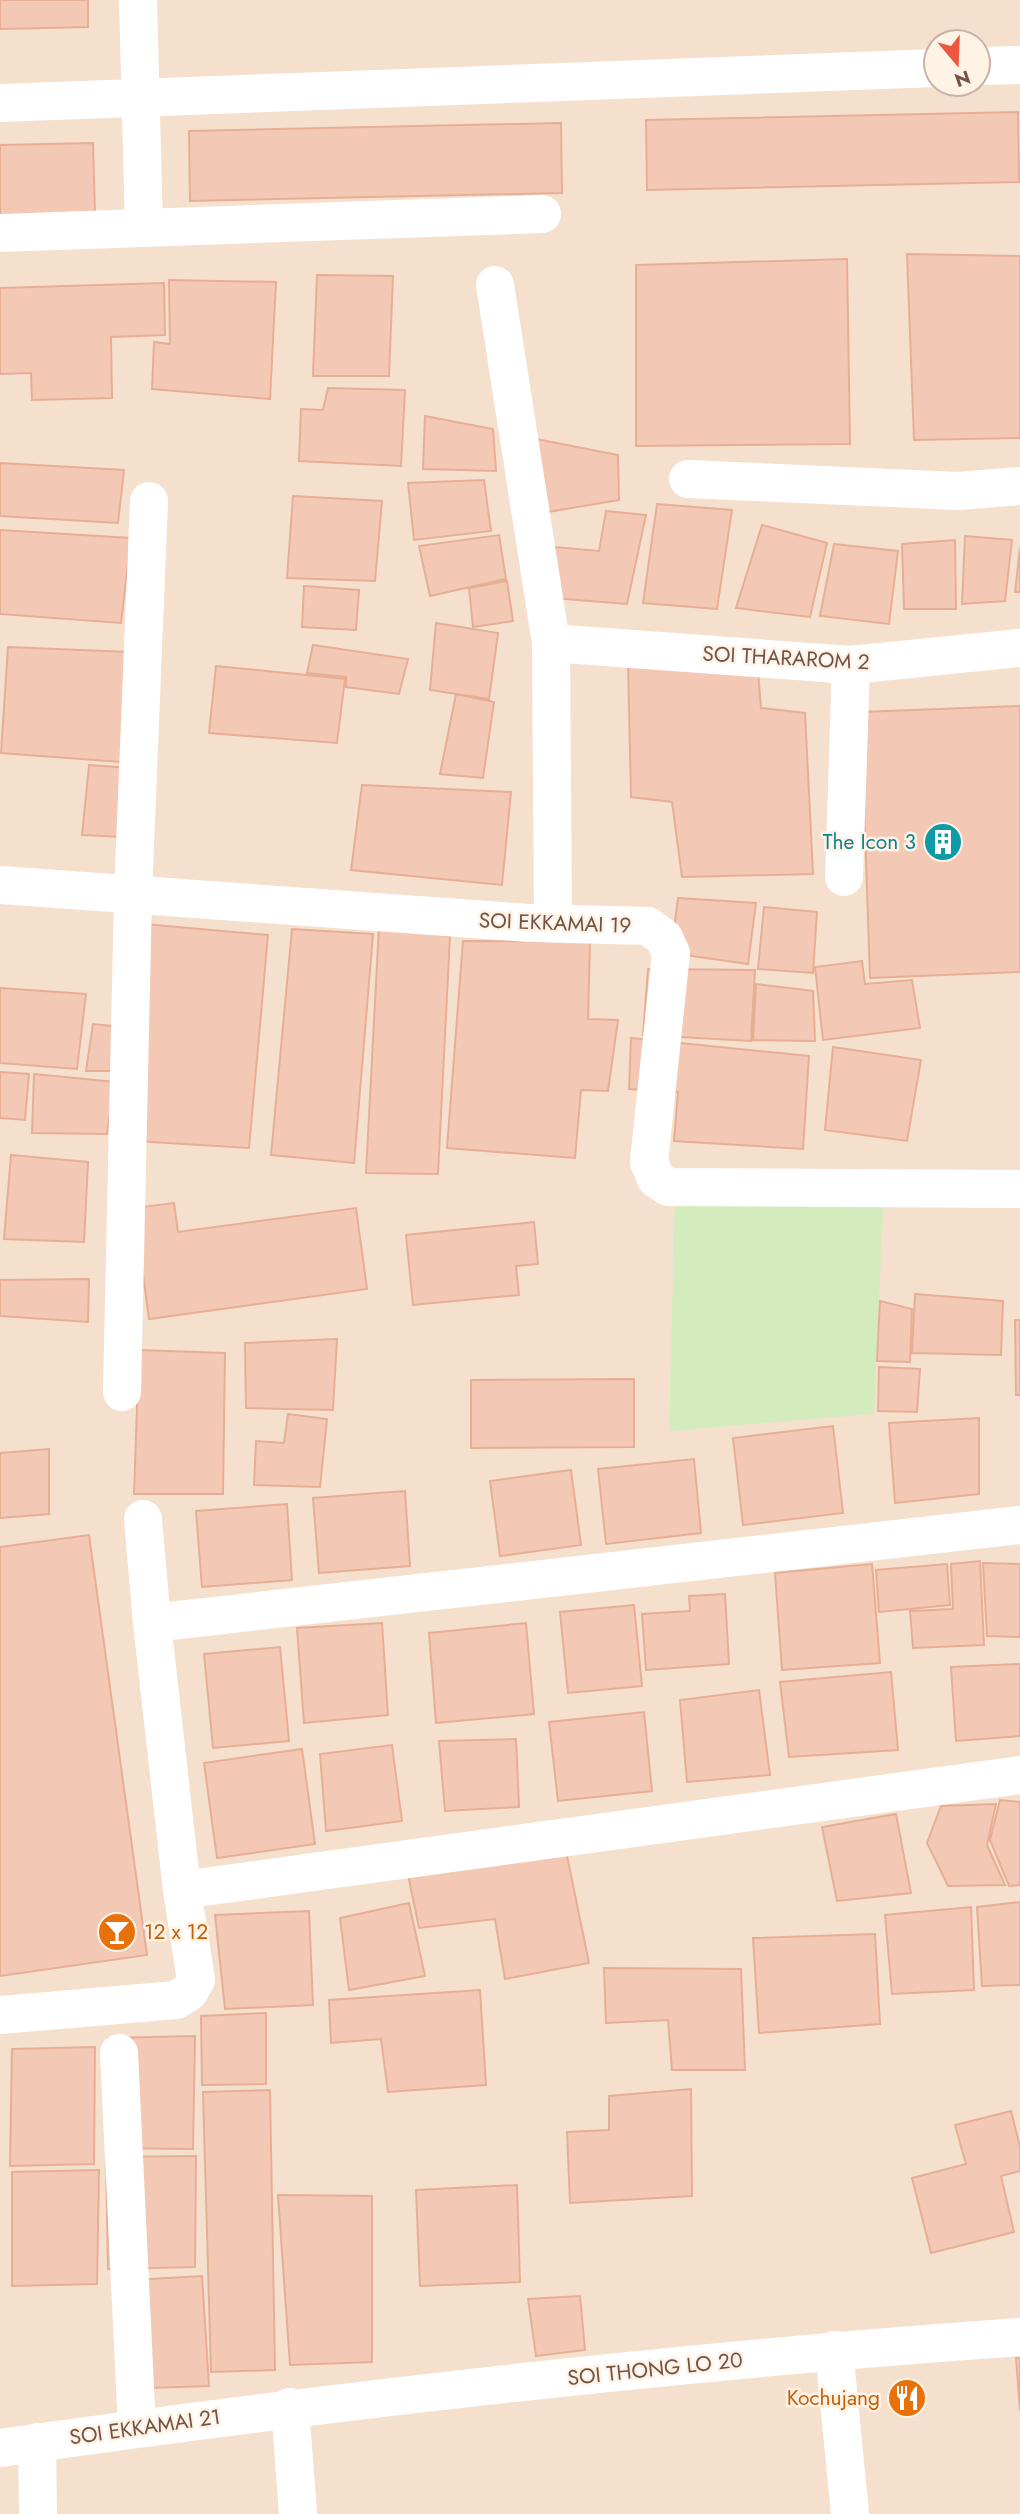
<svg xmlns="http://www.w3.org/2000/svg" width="1020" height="2514" font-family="Jost,sans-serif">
  <rect width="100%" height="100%" fill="#fdefdf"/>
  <!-- residential -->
  <path fill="#f5e0ce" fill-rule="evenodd" d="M0,0h1020v2514h-1020zM936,42h42v42h-42z"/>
  <!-- green -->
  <path fill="#d4ebbe" d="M675,1191l209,1 -10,222 -205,17z"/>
  <!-- building -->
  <path fill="#f3c9b6" stroke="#e7ae96" stroke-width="2" d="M0,0h88v27l-88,2z
    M1018,112l1,70 -372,8 -1,-70z
    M561,123l1,70 -372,8 -1,-70z
    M93,143l2,70 -95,2v-70z
    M907,254l113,2v182l-106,2z
    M847,259l3,185 -214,2v-181z
    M317,275l76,1 -4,100h-76z
    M169,280l107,2 -6,117 -118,-10 2,-47 16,2z
    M164,283l1,52 -54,2 1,61 -80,2 -1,-27 -31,1v-86z
    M328,388l77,2 -4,76 -102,-5 2,-52 22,1z
    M425,416l68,13 3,42 -73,-2z
    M531,438l87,17 1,45 -77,13z
    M0,463l124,7 -6,53 -118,-7z
    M484,480l7,51 -77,9 -6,-57z
    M293,496l89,5 -7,80 -88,-3z
    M657,504l75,6 -15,99 -74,-6z
    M606,511l40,4 -19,89 -74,-6 2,-51 44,4z
    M762,525l65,18 -17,74 -74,-9z
    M0,530l131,8 -10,85 -121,-9z
    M499,535l7,44 -76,17 -11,-50z
    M965,536l47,4 -7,61 -43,3z
    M955,540l1,69h-52l-2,-65z
    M834,544l64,7 -9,73 -69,-8z
    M1020,548v44h-5z
    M507,581l6,40 -40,6 -4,-39z
    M304,586l55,4 -3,40 -54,-3z
    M436,623l62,10 -9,66 -59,-9z
    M313,645l95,14 -9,35 -53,-7v-10l-39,-4z
    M8,647l121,5 -8,110 -120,-9z
    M757,658l4,50 44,5 8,161 -131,3 -10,-75 -41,-5 -3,-135z
    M216,666l129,13 -8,64 -128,-10z
    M456,694l38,8 -11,76 -43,-4z
    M1020,706v266l-150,6 -9,-266z
    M89,765l41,3 -7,69 -41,-2z
    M362,785l149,7 -9,93 -151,-15z
    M678,898l78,5 -8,61 -77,-11z
    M764,907l53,5 -4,61 -55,-4z
    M133,923l135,12 -19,213 -114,-7z
    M379,927l71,9 -12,238 -72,-1z
    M292,929l81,5 -19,229 -83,-8z
    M463,941l127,1 -2,77 30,1 -10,71 -27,-1 -6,68 -128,-10z
    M862,961l3,23 47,-4 8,48 -97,12 -8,-73z
    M648,969l107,1 -4,71 -108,-6z
    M756,984l57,7 2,50 -62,-1z
    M0,988l86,6 -9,75 -77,-6z
    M93,1024l38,4 -11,43h-34z
    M631,1038l178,18 -6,93 -129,-8 4,-49 -49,-3z
    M833,1047l88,13 -14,81 -82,-11z
    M0,1072l29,2 -4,46 -25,-2z
    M34,1074l81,8 -8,52 -75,-1z
    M11,1155l77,7 -4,80 -80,-3z
    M174,1203l4,29 178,-24 11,81 -218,30 -15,-111z
    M534,1222l4,42 -22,2 3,29 -106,10 -7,-70z
    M89,1279l-1,43 -88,-6v-36z
    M915,1294l88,7 -2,54 -89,-2z
    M880,1301l32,8 -2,53 -33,-1z
    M1015,1320h5v75h-4z
    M337,1339l-4,71 -87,-2 -1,-65z
    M139,1350l86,3 -2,141h-89z
    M879,1367l41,2 -3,43 -39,-1z
    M634,1379v68l-163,1v-68z
    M288,1414l39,5 -7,68 -66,-2 2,-44 28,2z
    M979,1418v76l-84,9 -6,-80z
    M833,1426l10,87 -100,12 -10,-87z
    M49,1449v65l-49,4v-65z
    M694,1459l7,74 -95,11 -8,-75z
    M571,1470l10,75 -81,11 -10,-75z
    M405,1491l5,75 -91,7 -6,-75z
    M287,1504l5,76 -90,7 -6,-76z
    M89,1535l58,420 -147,21v-429z
    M980,1561l4,84 -71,3 -3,-37 43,-2 -2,-45z
    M983,1563l37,1v73l-33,-1z
    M872,1564l8,99 -98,7 -7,-97z
    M947,1564l3,41 -71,7 -3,-42z
    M725,1594l4,70 -83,6 -4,-56 48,-3 -1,-15z
    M634,1605l8,81 -74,7 -8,-81z
    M382,1623l6,92 -84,8 -7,-95z
    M526,1623l8,91 -98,9 -7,-90z
    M280,1647l9,94 -76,7 -9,-94z
    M1020,1664v72l-64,5 -5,-74z
    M891,1672l7,78 -109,7 -9,-75z
    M759,1690l11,85 -83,7 -7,-82z
    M644,1712l8,79 -94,10 -9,-79z
    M516,1739l3,68 -74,4 -6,-70z
    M392,1745l10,76 -76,10 -6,-77z
    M302,1749l13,95 -98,14 -13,-95z
    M1000,1800l20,2v83l-11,1 -19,-46z
    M996,1804l-9,41 18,40 -57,1 -21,-43 14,-37z
    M896,1814l15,79 -74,8 -15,-74z
    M566,1851l23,112 -84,16 -10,-60 -76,9 -12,-58z
    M1020,1902v83l-38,1 -5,-79z
    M409,1903l16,73 -76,14 -9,-72z
    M971,1907l3,83 -82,4 -7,-79z
    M309,1911l4,94 -88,4 -10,-94z
    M875,1934l5,90 -121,9 -6,-95z
    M604,1968l137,1 4,101h-73l-4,-50 -62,3z
    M480,1990l6,95 -98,7 -7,-53 -50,4 -2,-43z
    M266,2013v71l-64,1 -1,-69z
    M195,2036l-2,113 -84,-1 -1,-110z
    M95,2047l-1,117 -84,2 2,-117z
    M691,2089l1,107 -122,7 -3,-71 42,-2v-34z
    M270,2090l5,280 -64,2 -8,-280z
    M1011,2111l9,36v24l-19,5 13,56 -83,21 -19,-75 54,-14 -11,-39z
    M196,2156l-1,111 -87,2 -2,-112z
    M99,2170l-2,114 -85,2v-114z
    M517,2185l3,97 -100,4 -4,-96z
    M278,2195l94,1v166l-82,3z
    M202,2276l7,110 -91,3 -4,-108z
    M580,2296l5,54 -49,6 -8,-57z
    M1016,2358h4v53z"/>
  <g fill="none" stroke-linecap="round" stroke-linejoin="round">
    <!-- minor -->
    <path stroke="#fff" stroke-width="38" d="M138,0l6,228
      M978,66l42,-1
      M0,103l936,-35
      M0,233l542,-19
      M495,285l56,358 2,281
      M688,479l270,12 62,-5
      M551,643l300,22 169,-17
      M844,877l7,-212
      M0,885l529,38 119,3 16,12 7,15 -22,209 7,17 12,8 352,2
      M122,1392l11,-497 16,-394
      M143,1519l9,104
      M182,1890l838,-115
      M0,2015l176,-15 13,-8 7,-12 -14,-90 -30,-267 868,-98
      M119,2053l18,376
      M834,2350l16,164
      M290,2407l8,107
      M37,2442l1,72
      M0,2448c339,-48 679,-87 1020,-111"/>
  </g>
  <!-- icons -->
  <defs>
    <symbol id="building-disc" viewBox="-11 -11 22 22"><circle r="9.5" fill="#0f9aa8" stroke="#fff3e6"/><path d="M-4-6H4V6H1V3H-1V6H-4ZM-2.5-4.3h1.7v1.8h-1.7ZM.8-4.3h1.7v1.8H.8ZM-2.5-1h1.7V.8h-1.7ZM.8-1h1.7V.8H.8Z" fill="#fff"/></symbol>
    <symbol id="bar-disc" viewBox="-11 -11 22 22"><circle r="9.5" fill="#e8710a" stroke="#fff3e6"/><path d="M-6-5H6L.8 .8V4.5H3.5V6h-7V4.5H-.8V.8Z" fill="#fff"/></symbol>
    <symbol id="restaurant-disc" viewBox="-11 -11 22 22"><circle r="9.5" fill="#e8710a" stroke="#fff3e6"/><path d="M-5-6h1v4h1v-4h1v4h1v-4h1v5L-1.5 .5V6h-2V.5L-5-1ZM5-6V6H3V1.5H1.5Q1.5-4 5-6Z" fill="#fff"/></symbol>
  </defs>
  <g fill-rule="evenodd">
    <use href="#building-disc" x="921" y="820" width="44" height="44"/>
    <use href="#bar-disc" x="95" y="1910" width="44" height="44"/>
    <use href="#restaurant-disc" x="885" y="2376" width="44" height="44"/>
  </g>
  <g text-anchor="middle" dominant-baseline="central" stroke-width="5" stroke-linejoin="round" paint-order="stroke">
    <!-- street labels -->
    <g font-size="21" fill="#745346" stroke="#fff3e6">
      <text transform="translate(786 658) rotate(3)">SOI THARAROM 2</text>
      <text transform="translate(555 923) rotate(2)">SOI EKKAMAI 19</text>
      <text transform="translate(655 2369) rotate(-6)">SOI THONG LO 20</text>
      <text transform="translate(145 2427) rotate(-8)">SOI EKKAMAI 21</text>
    </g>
    <!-- culture labels -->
    <g font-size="21" fill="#0d838f" stroke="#fff3e6" text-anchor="end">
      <text x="916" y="842">The Icon 3</text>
    </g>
    <!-- food labels -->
    <g font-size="21" fill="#c56008" stroke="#fff3e6" text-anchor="start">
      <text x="144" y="1932">12 x 12</text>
      <text x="880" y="2398" text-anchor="end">Kochujang</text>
    </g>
  </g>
  <!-- north arrow -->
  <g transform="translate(957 63) rotate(161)"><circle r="33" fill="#fff3e6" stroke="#c7b3a6" stroke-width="2"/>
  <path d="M0-5L12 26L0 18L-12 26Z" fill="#ed573f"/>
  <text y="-10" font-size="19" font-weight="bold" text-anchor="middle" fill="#745346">N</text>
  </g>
</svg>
